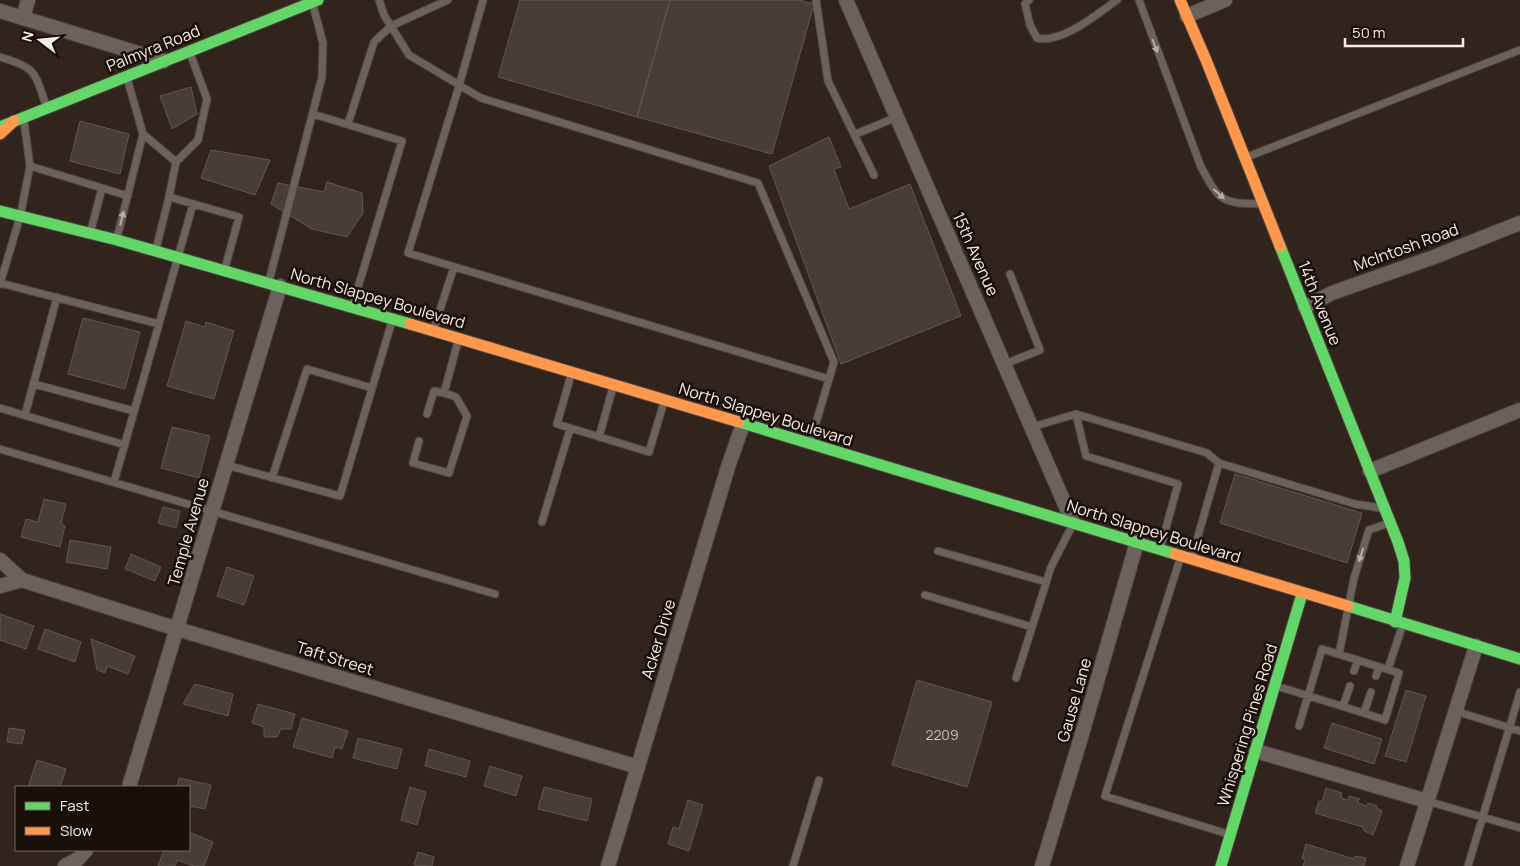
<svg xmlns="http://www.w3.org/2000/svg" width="1520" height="866" font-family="Manrope,sans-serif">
  <rect width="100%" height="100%" fill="#31241d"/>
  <!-- building -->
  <path fill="#483d38" stroke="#615750" d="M520,0h150l-33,117 -139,-40z
    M670,0h129l15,4 -42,150 -135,-37z
    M191,87l6,27 -25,15 -12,-33z
    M80,121l49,13 -9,40 -50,-13z
    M829,137l12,30 -7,2 15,40 61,-25 51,132 -120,48 -72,-198z
    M211,150l59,10 -15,35 -54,-17z
    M327,182l35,11 1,20 -16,24 -35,-8 -41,-25 7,-21 46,9z
    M83,318l57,14 -15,57 -57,-15z
    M186,321l19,6 1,-5 28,9 -20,68 -47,-13z
    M172,427l38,9 -11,42 -38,-10z
    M1235,474l127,39 -15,50 -127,-40z
    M44,499l22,5 -5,19 4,3 -5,21 -39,-10 5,-18 12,3z
    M163,507l17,4 -4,17 -18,-5z
    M70,540l41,7 -4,22 -41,-7z
    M131,554l30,13 -6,14 -30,-12z
    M227,567l27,9 -10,29 -27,-9z
    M0,614l34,12 -8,23 -26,-9z
    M45,629l36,13 -6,20 -37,-13z
    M91,639l44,17 -7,18 -21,-8 -2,7 -8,-3z
    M917,680l75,22 -25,85 -75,-22z
    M195,684l38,10 -5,22 -45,-12z
    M1406,690l20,6 -20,66 -21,-6z
    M258,704l37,10 -4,15h-10l-4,8h-13v-10l-12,-4z
    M302,718l46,13 -6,18 -7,-2 -3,11 -39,-11z
    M1332,723l50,16 -8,25 -50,-16z
    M9,728l16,2 -3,14 -15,-2z
    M358,738l44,11 -5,20 -44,-11z
    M429,749l41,12 -4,16 -41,-11z
    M37,760l29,9 -6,18h-32z
    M490,766l32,10 -6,20 -32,-10z
    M179,778l32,7 -6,24 -16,-3v-19h-12z
    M410,787l16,5 -9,33 -16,-5z
    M544,787l48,12 -5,22 -49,-12z
    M1326,788l16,5 -1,5 7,2 1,-4 11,3 -3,3 9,4 2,-3 9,3 -1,2 6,3 -9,24 -9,-4 -1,-4 -48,-14 4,-12h3z
    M688,800l15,5 -14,46 -21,-7 5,-17 6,2z
    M189,832l24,10 -9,24h-10l-17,-6 -2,6h-17l6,-16h25z
    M1306,844l48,15 1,-3 11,2 -2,8h-61l2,-6 -3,-2z
    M418,852l16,5 -2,9 -18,-1z"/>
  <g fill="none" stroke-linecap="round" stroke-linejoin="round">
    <defs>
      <path id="lane" d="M379,0l5,15 25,40 72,43 277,85 76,179 -23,78
        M483,0l-24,86 -51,167 421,126
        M816,0l12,81 46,94
        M1029,0l-4,4 5,21 7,13c25,6 60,-24 80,-38
        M1139,0l62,167c19,35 20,36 61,37
        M0,57c38,11 34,15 47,51
        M127,78l16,56 33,28 -7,35
        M313,114l89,27 -49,163
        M24,121l6,45 72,22 -11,42
        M348,124l26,-82 17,-16 57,-26
        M856,134l41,-17
        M1247,157l273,-107
        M176,162l22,-22 9,-41 -17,-46
        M102,188l26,8
        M117,238l26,-104
        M156,249l13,-52 70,20 -14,51
        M269,281l53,-204 1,-34 -10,-38
        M0,283l159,41 -45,158
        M0,284l20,-67 10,-51
        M159,324l34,-120
        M434,328l20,-61
        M1005,364l35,-14 -30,-76
        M571,375l-14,49 92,28 15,-50
        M34,384l100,27
        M0,408l125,37
        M427,414l7,-23 10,2
        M1076,414l10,42 92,28 -17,62
        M25,415l32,-118
        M1032,427l44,-13 131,39 12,10 136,41 26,4
        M599,437l14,-50
        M419,441l-6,22 36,10 18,-57 -11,-19 -12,-4 14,-52
        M0,449l495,145
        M226,465l114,31 52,-175
        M272,478l35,-109 65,19
        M542,522l28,-93
        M938,551l108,31
        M1192,557l27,-94
        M1180,559l-75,237 123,38
        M925,595l107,32
        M1339,654l15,-76 15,-48 20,-7
        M1388,669l14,-42
        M1354,671l4,-11
        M1376,676l3,-9
        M1016,678l35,-111 21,-41
        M1276,686c36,11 73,22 109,34l14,-47 -77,-24 -23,77
        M1343,706l7,-20
        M1455,711l65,20
        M1364,713l7,-21
        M1427,801l93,27
        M793,866l26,-86
        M1468,866l52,-174"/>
      <path id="street" d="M846,0l227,523
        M0,11l164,50
        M1187,16l38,-16
        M23,18l5,-18
        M1305,307l27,-14 102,-36 86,-34
        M1370,471l150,-61
        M0,560l22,20 152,48 464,139
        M0,586l22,-6
        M1256,751l171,50
        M129,787l151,-501
        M65,866l13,-7 8,-9
        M608,866l120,-399 15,-43
        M1042,866l40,-132 55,-192
        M1407,866l69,-220"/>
      <path id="fast" d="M0,127l318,-127
        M0,211l117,29 293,84
        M1280,246l118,296 6,19 1,17 -10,44
        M739,422l436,132
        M1348,606l172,53
        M1221,866l81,-272"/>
      <path id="slow" d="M1180,0l26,60 74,186
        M0,134l14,-13
        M410,324l329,98
        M1175,554l173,52"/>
    </defs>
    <!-- lane casing -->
    <use href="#lane" stroke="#4d423d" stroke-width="9"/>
    <!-- street casing -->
    <use href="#street" stroke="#4d423d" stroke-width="16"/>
    <!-- fast casing -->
    <use href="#fast" stroke="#4d423d" stroke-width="13"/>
    <!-- slow casing -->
    <use href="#slow" stroke="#4d423d" stroke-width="13"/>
    <!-- lane -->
    <use href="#lane" stroke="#6c625c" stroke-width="7"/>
    <!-- street -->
    <use href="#street" stroke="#6c625c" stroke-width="14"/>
    <!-- fast -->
    <use href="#fast" stroke="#63d668" stroke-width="11"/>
    <!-- slow -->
    <use href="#slow" stroke="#ff974d" stroke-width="11"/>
  </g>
  <!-- one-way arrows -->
  <defs><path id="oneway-solid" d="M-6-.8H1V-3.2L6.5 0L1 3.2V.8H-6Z" transform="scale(1.25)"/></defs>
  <g fill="#bbaea6">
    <use href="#oneway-solid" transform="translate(1155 46) rotate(69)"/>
    <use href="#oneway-solid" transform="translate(1219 194) rotate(42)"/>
    <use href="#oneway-solid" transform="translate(122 218) rotate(-76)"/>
    <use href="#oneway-solid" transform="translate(1361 555) rotate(107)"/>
  </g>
  <g text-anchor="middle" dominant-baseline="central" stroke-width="5" stroke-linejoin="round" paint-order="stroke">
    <!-- number labels -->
    <g font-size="14" fill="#cec0b8">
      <text x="942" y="734">2209</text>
    </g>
    <!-- street labels -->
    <g font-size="16" fill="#fbece3" stroke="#190f09">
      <text transform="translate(153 48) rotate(-22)">Palmyra Road</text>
      <text transform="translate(1406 247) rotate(-20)">McIntosh Road</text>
      <text transform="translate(976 254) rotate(66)">15th Avenue</text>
      <text transform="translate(378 298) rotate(16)">North Slappey Boulevard</text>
      <text transform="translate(1320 303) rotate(68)">14th Avenue</text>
      <text transform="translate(766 414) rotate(17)">North Slappey Boulevard</text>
      <text transform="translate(1154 531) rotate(17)">North Slappey Boulevard</text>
      <text transform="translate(188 532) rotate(-74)">Temple Avenue</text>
      <text transform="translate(658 639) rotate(-73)">Acker Drive</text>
      <text transform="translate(335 658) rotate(17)">Taft Street</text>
      <text transform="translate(1074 700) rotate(-74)">Gause Lane</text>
      <text transform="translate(1247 725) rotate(-73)">Whispering Pines Road</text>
    </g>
  </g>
  <!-- legend -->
  <rect x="15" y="786" width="175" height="65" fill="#190f09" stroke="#736760"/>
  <rect x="25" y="802" width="25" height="8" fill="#63d668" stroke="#736760"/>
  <text x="60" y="811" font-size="15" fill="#fbece3">Fast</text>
  <rect x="25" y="827" width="25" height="8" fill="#ff974d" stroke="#736760"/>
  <text x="60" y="836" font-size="15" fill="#fbece3">Slow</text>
  <!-- north arrow -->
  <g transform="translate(40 40) rotate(286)" stroke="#190f09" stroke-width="4" paint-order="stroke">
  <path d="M0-4L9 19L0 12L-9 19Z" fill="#fbece3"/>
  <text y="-8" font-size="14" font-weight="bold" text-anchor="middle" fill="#fbece3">N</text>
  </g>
  <!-- scale -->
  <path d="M1345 38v8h118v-8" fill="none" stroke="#fbece3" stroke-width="2.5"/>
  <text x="1352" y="38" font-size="15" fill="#fbece3" stroke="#190f09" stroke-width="4" paint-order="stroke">50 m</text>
</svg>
